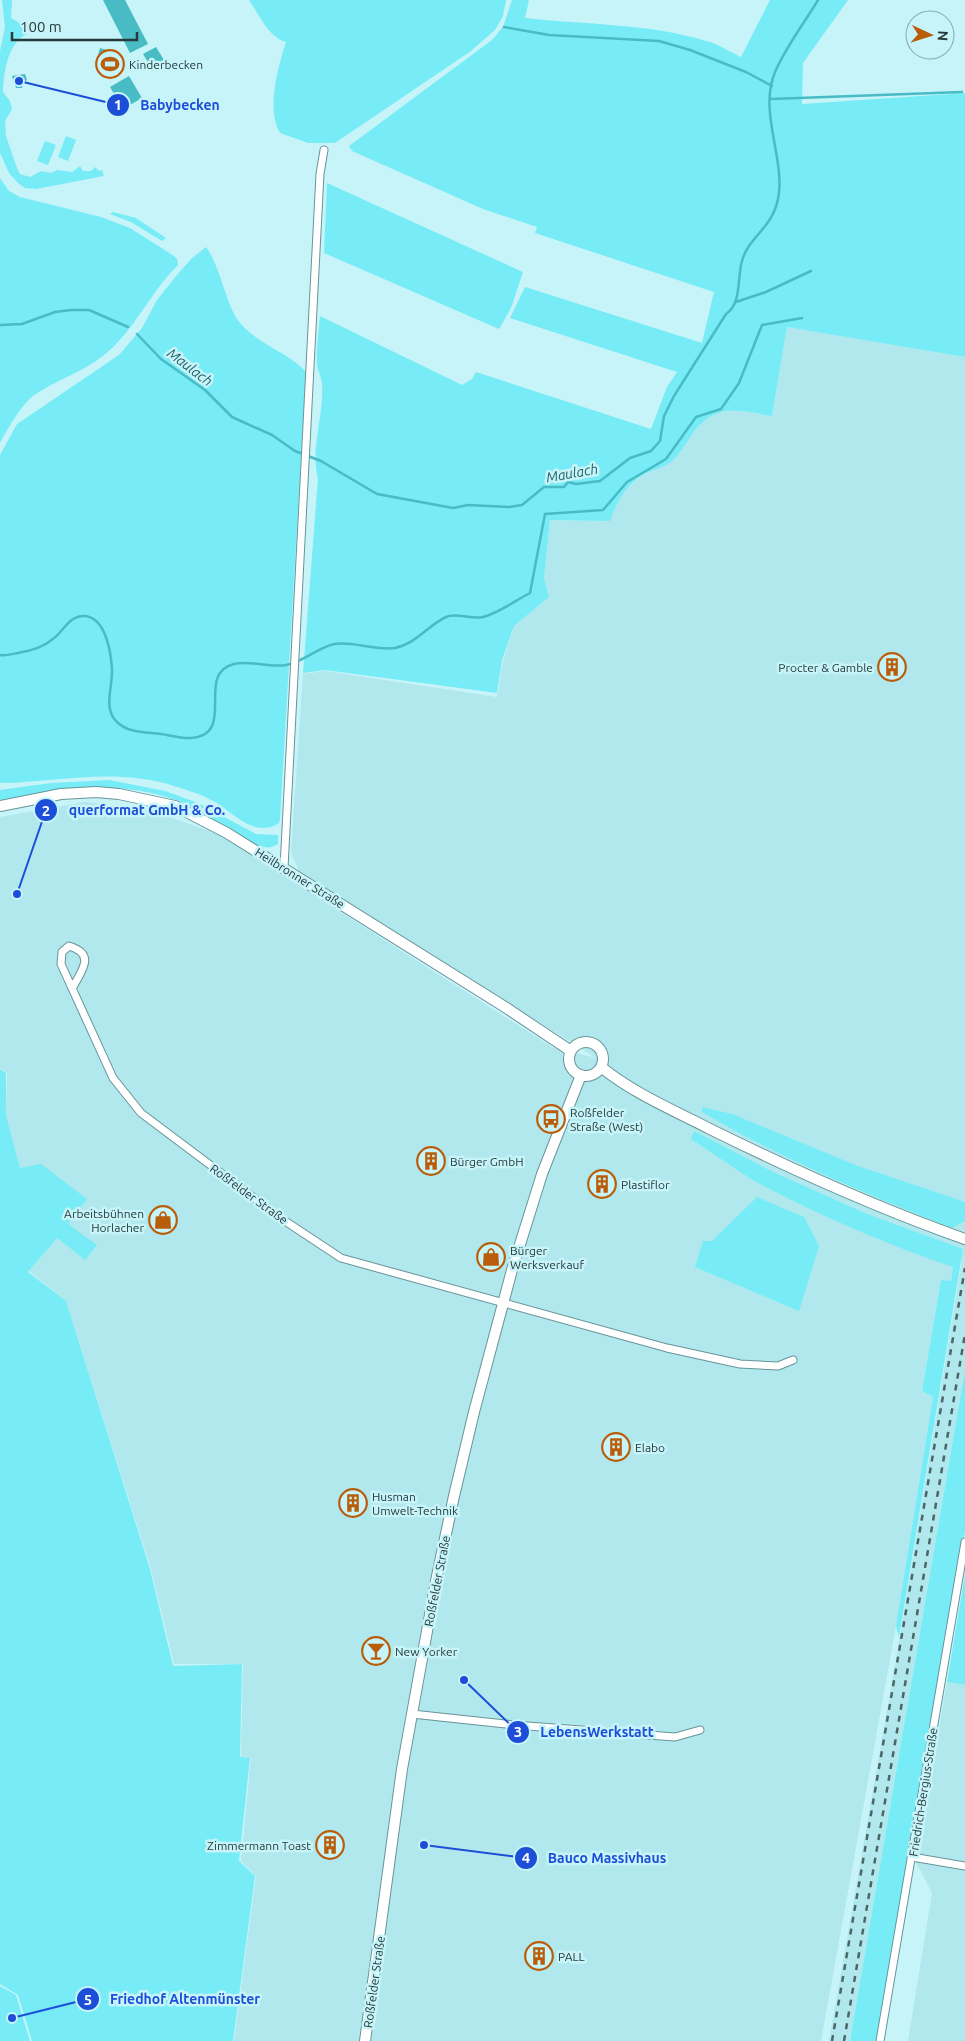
<svg xmlns="http://www.w3.org/2000/svg" width="965" height="2041" font-family="Ubuntu,sans-serif">
  <rect width="100%" height="100%" fill="#c6f4f9"/>
  <!-- built -->
  <path fill="#b0e8ed" d="M787,327l178,30v1013l-115,671h-21l69,-393 64,-387 -9,6 -2,14h-10l-19,110 11,6 -37,229 -75,415h-587l22,-165 -15,-15 10,-103 -10,-1 2,-93h-69l-23,-95 -85,-268 -37,-30 28,-33 27,21 -17,-35 -47,-56 -14,-53 1,-42 -7,-5v-251l85,-15 65,8 68,24 336,214 42,10 -297,-187 -8,-19 12,-178 22,-3 172,26 6,-36 11,-35 35,-29 -5,-19 6,-58 60,1 5,-15 10,-16 17,-14 28,-14 34,-42 15,-8 16,-2 37,6z
    M947,1682l18,3v356h-57l24,-148 -16,-31z"/>
  <!-- green -->
  <path fill="#77ecf6" d="M2,0h10l-1,18 14,8 1,8c-19,11 -22,38 -23,58l7,9 2,8 -7,12 1,15 11,32 3,6 10,3 11,-6 10,2 6,-3 15,2 8,-6 3,5h8l4,-4 4,4 3,-1 2,6 -68,13 -11,-1 -7,-5 -9,-10 -9,-20v-102l5,-24z
    M249,0h257l-3,16 -8,14 -24,21 -136,92h-27l-28,-10c-14,-24 -2,-66 6,-91 -18,-5 -27,-28 -37,-42z
    M512,0h17l-4,18c60,7 123,5 181,23 12,3 24,11 35,16l29,-57h78l-45,63 -1,41 163,-11v264l-178,-30 -15,89c-17,-2 -37,-9 -54,-3 -25,9 -29,33 -47,49 -8,6 -19,8 -28,13 -18,11 -27,28 -33,46l-60,-1 -6,58 5,19 -35,29 -12,34 -5,33 -172,-23 -22,3 15,-195c-8,-28 6,-63 4,-93 0,-8 -5,-15 -5,-22 -1,-16 2,-32 3,-47l142,69 10,-6 4,-7 175,57 16,-42 10,-15 -167,-54 15,-31 177,56 12,-51 -179,-59 2,-6 -54,-18 -131,-58 -3,-5 143,-106 11,-13z
    M66,136l10,4 -8,21 -10,-4z
    M45,141l11,4 -8,20 -11,-4z
    M0,178l9,13 11,6 81,20 29,11 44,28 3,3 1,6c-24,23 -38,54 -61,78 -26,28 -55,33 -84,53 -11,8 -26,34 -33,47z
    M327,183l196,89 -12,36 -12,21 -175,-76z
    M113,212l23,6 30,20 -4,3 -31,-19 -21,-8z
    M206,247c16,22 20,61 35,77 18,21 49,29 65,48l-26,447 -1,4c-24,16 -45,-10 -64,-21 -13,-8 -32,-13 -47,-18 -56,-16 -112,-2 -168,-1v-328l17,-31 102,-69 23,-27 15,-28 20,-25 14,-16z
    M109,780l56,11 33,12 58,31 22,1v9c-5,3 -8,4 -14,3 -29,-8 -60,-37 -91,-48 -57,-19 -116,-11 -173,2v-11l51,-7z
    M0,1069l6,4v42l14,53 21,-4 46,35 -19,25 29,21 -12,15 -28,-22 -29,34 38,29 84,268 23,97 69,-2 -2,93 10,1 -11,103 16,15 -22,165h-201l-14,-46 -18,-11z
    M702,1107l30,7 126,52 107,36v19l-13,7c-86,-34 -170,-69 -250,-116z
    M694,1131l79,41 94,42 96,35 -64,388 -3,-11 37,-229 -11,-6 19,-111 10,1 2,-14c-65,-22 -130,-50 -191,-82 -24,-13 -47,-31 -71,-46z
    M757,1197l47,20 15,29 -20,65 -104,-44 8,-26h9z
    M965,1370v163l-5,15 -84,493h-26z
    M965,1574v111l-18,-3z
    M0,1986l16,9 14,46h-30z"/>
  <!-- water -->
  <path fill="#48bbc5" d="M103,0h22l23,44 -18,9z
    M156,47l8,13 -13,7 -8,-13z
    M100,48l19,6 -2,5 6,10 -12,8 -14,-5 4,-13 -3,-4z
    M25,74l2,6 -4,3 -1,5h-6l-4,-12z
    M129,76l13,22 -19,11 -13,-22z"/>
  <g fill="none" stroke-linecap="round" stroke-linejoin="round">
    <!-- stream -->
    <path stroke="#48bbc5" stroke-width="2.5" d="M504,27l45,8 110,6 31,9 56,22 26,14
      M771,99l191,-7
      M736,302l30,-10 45,-21
      M0,325l22,-1 33,-12 16,-2h18l39,17
      M137,334l24,25 44,31 27,27 40,18 23,16 26,10 56,33 76,14 15,-3 41,2 13,-2 22,-18h20l4,-5 8,2 24,-3 30,-23 21,-7 9,-10 4,-25 10,-20 52,-82c16,-10 11,-37 16,-53 7,-26 33,-33 37,-68 4,-40 -20,-82 -4,-121 10,-24 30,-50 43,-72
      M0,655c6,1 12,-1 18,-2 14,-3 24,-5 35,-14 11,-8 16,-24 32,-23 21,2 26,37 27,53 1,18 -10,40 6,54 11,10 29,9 43,11 9,1 20,5 30,4 47,-4 3,-64 43,-74 16,-4 35,4 52,1 17,-3 31,-17 48,-21 20,-3 41,7 61,4 21,-4 32,-22 51,-31 10,-5 26,3 37,0 16,-4 33,-17 47,-24l15,-79 58,-4 24,-28 39,-23 30,-42 25,-8 18,-26 23,-58 40,-7"/>
    <defs>
      <path id="street" d="M284,868l36,-694 4,-24
        M73,987c9,-17 23,-33 -4,-41l-7,6 -1,12 52,114 28,35 141,106 59,39 326,90 73,16 38,2 15,-6
        M412,1714l102,11 161,12 25,-7
        M912,1857l53,9
        M880,2041l85,-499"/>
      <path id="secondary" d="M0,806l61,-12 35,-2 23,2 56,12 52,27 278,174 66,44
        M569 1059a17 17 0 1 1 34 0a17 17 0 1 1-34 0Z
        M601,1067c32,26 72,43 109,62 83,41 167,79 255,110
        M365,2041l37,-272 35,-193 17,-80 20,-84 38,-142 30,-96 39,-99"/>
    </defs>
    <!-- street casing -->
    <use href="#street" stroke="#689498" stroke-width="9"/>
    <!-- secondary casing -->
    <use href="#secondary" stroke="#689498" stroke-width="12"/>
    <!-- street -->
    <use href="#street" stroke="#fff" stroke-width="7"/>
    <!-- secondary -->
    <use href="#secondary" stroke="#fff" stroke-width="10"/>
    <!-- rail -->
    <path stroke="#4c6668" stroke-width="2.5" stroke-dasharray="6 6" stroke-linecap="butt" d="M832,2041l133,-773
      M844,2041l121,-707"/>
  </g>
  <!-- icons -->
  <defs>
    <symbol id="stadium-ring" viewBox="-11 -11 22 22"><circle r="9.5" fill="#c6f4f9" stroke="#ba5d0a" stroke-width="1.5"/><path d="M0-5a6.5 5 0 1 0 0 10a6.5 5 0 1 0 0-10ZM-3.5-1.8h7v3.6h-7Z" fill="#ba5d0a"/></symbol>
    <symbol id="building-ring" viewBox="-11 -11 22 22"><circle r="9.5" fill="#c6f4f9" stroke="#ba5d0a" stroke-width="1.5"/><path d="M-4-6H4V6H1V3H-1V6H-4ZM-2.5-4.3h1.7v1.8h-1.7ZM.8-4.3h1.7v1.8H.8ZM-2.5-1h1.7V.8h-1.7ZM.8-1h1.7V.8H.8Z" fill="#ba5d0a"/></symbol>
    <symbol id="bus-ring" viewBox="-11 -11 22 22"><circle r="9.5" fill="#c6f4f9" stroke="#ba5d0a" stroke-width="1.5"/><path d="M-5-6H5V4H4V6H2V4H-2V6H-4V4H-5ZM-3.5-4V0h7V-4ZM-3.5 1.2v1.5H-2V1.2ZM2 1.2v1.5H3.5V1.2Z" fill="#ba5d0a"/></symbol>
    <symbol id="shop-ring" viewBox="-11 -11 22 22"><circle r="9.5" fill="#c6f4f9" stroke="#ba5d0a" stroke-width="1.5"/><path d="M-5-2.5h2.3a2.7 3.5 0 0 1 5.4 0H5L5.5 6h-11ZM-1.5-2.5h3a1.5 2.3 0 0 0-3 0Z" fill="#ba5d0a"/></symbol>
    <symbol id="bar-ring" viewBox="-11 -11 22 22"><circle r="9.5" fill="#c6f4f9" stroke="#ba5d0a" stroke-width="1.5"/><path d="M-6-5H6L.8 .8V4.5H3.5V6h-7V4.5H-.8V.8Z" fill="#ba5d0a"/></symbol>
  </defs>
  <g fill-rule="evenodd">
    <use href="#stadium-ring" x="94" y="48" width="32" height="32"/>
    <use href="#building-ring" x="876" y="651" width="32" height="32"/>
    <use href="#bus-ring" x="535" y="1103" width="32" height="32"/>
    <use href="#building-ring" x="415" y="1145" width="32" height="32"/>
    <use href="#building-ring" x="586" y="1168" width="32" height="32"/>
    <use href="#shop-ring" x="147" y="1204" width="32" height="32"/>
    <use href="#shop-ring" x="475" y="1241" width="32" height="32"/>
    <use href="#building-ring" x="600" y="1431" width="32" height="32"/>
    <use href="#building-ring" x="337" y="1487" width="32" height="32"/>
    <use href="#bar-ring" x="360" y="1635" width="32" height="32"/>
    <use href="#building-ring" x="314" y="1829" width="32" height="32"/>
    <use href="#building-ring" x="523" y="1940" width="32" height="32"/>
  </g>
  <g text-anchor="middle" dominant-baseline="central" stroke-width="5" stroke-linejoin="round" paint-order="stroke">
    <!-- poi labels -->
    <g font-size="12" fill="#26393b" stroke="#c6f4f9" text-anchor="start">
      <text x="129" y="64">Kinderbecken</text>
      <text x="873" y="667" text-anchor="end">Procter &amp; Gamble</text>
      <text x="570" y="1112">Roßfelder<tspan x="570" dy="14">Straße (West)</tspan></text>
      <text x="450" y="1161">Bürger GmbH</text>
      <text x="621" y="1184">Plastiflor</text>
      <text x="144" y="1213" text-anchor="end">Arbeitsbühnen<tspan x="144" dy="14">Horlacher</tspan></text>
      <text x="510" y="1250">Bürger<tspan x="510" dy="14">Werksverkauf</tspan></text>
      <text x="635" y="1447">Elabo</text>
      <text x="372" y="1496">Husman<tspan x="372" dy="14">Umwelt-Technik</tspan></text>
      <text x="395" y="1651">New Yorker</text>
      <text x="311" y="1845" text-anchor="end">Zimmermann Toast</text>
      <text x="558" y="1956">PALL</text>
    </g>
    <!-- street labels -->
    <g font-size="12" fill="#26393b" stroke="#c6f4f9">
      <text transform="translate(300 878) rotate(32)">Heilbronner Straße</text>
      <text transform="translate(249 1194) rotate(36)">Roßfelder Straße</text>
      <text transform="translate(437 1581) rotate(-79)">Roßfelder Straße</text>
      <text transform="translate(923 1792) rotate(-81)">Friedrich-Bergius-Straße</text>
      <text transform="translate(374 1982) rotate(-82)">Roßfelder Straße</text>
    </g>
    <!-- water labels -->
    <g font-size="14" font-style="italic" fill="#216166" stroke="#c6f4f9">
      <text transform="translate(190 367) rotate(37)">Maulach</text>
      <text transform="translate(572 473) rotate(-10)">Maulach</text>
    </g>
  </g>
  <!-- callouts -->
  <path fill="none" stroke="#1d4ed8" stroke-width="2" d="M19 81L118 105M17 894L46 810M464 1680L518 1732M424 1845L526 1858M12 2018L88 1999"/>
  <g fill="#1d4ed8" stroke="#c6f4f9" stroke-width="2">
    <circle cx="19" cy="81" r="5"/>
    <circle cx="17" cy="894" r="5"/>
    <circle cx="464" cy="1680" r="5"/>
    <circle cx="424" cy="1845" r="5"/>
    <circle cx="12" cy="2018" r="5"/>
    <circle cx="118" cy="105" r="12"/>
    <circle cx="46" cy="810" r="12"/>
    <circle cx="518" cy="1732" r="12"/>
    <circle cx="526" cy="1858" r="12"/>
    <circle cx="88" cy="1999" r="12"/>
  </g>
  <g font-size="15" text-anchor="middle" font-weight="bold" fill="#fff">
    <text x="118" y="110">1</text>
    <text x="46" y="816">2</text>
    <text x="518" y="1737">3</text>
    <text x="526" y="1863">4</text>
    <text x="88" y="2005">5</text>
  </g>
  <g font-size="14" text-anchor="middle" font-weight="bold" fill="#1d4ed8" stroke="#c6f4f9" stroke-width="5" stroke-linejoin="round" paint-order="stroke">
    <text x="180" y="110">Babybecken</text>
    <text x="147" y="815">querformat GmbH &amp; Co.</text>
    <text x="597" y="1737">LebensWerkstatt</text>
    <text x="607" y="1863">Bauco Massivhaus</text>
    <text x="185" y="2004">Friedhof Altenmünster</text>
  </g>
  <!-- north arrow -->
  <g transform="translate(930 35) rotate(94)"><circle r="24" fill="#c6f4f9" stroke="#86a9ad"/>
  <path d="M0-4L9 19L0 12L-9 19Z" fill="#ba5d0a"/>
  <text y="-8" font-size="14" font-weight="bold" text-anchor="middle" fill="#26393b">N</text>
  </g>
  <!-- scale -->
  <path d="M12 32v8h125v-8" fill="none" stroke="#26393b" stroke-width="2.5"/>
  <text x="20" y="32" font-size="15" fill="#26393b" stroke="#c6f4f9" stroke-width="4" paint-order="stroke">100 m</text>
</svg>
